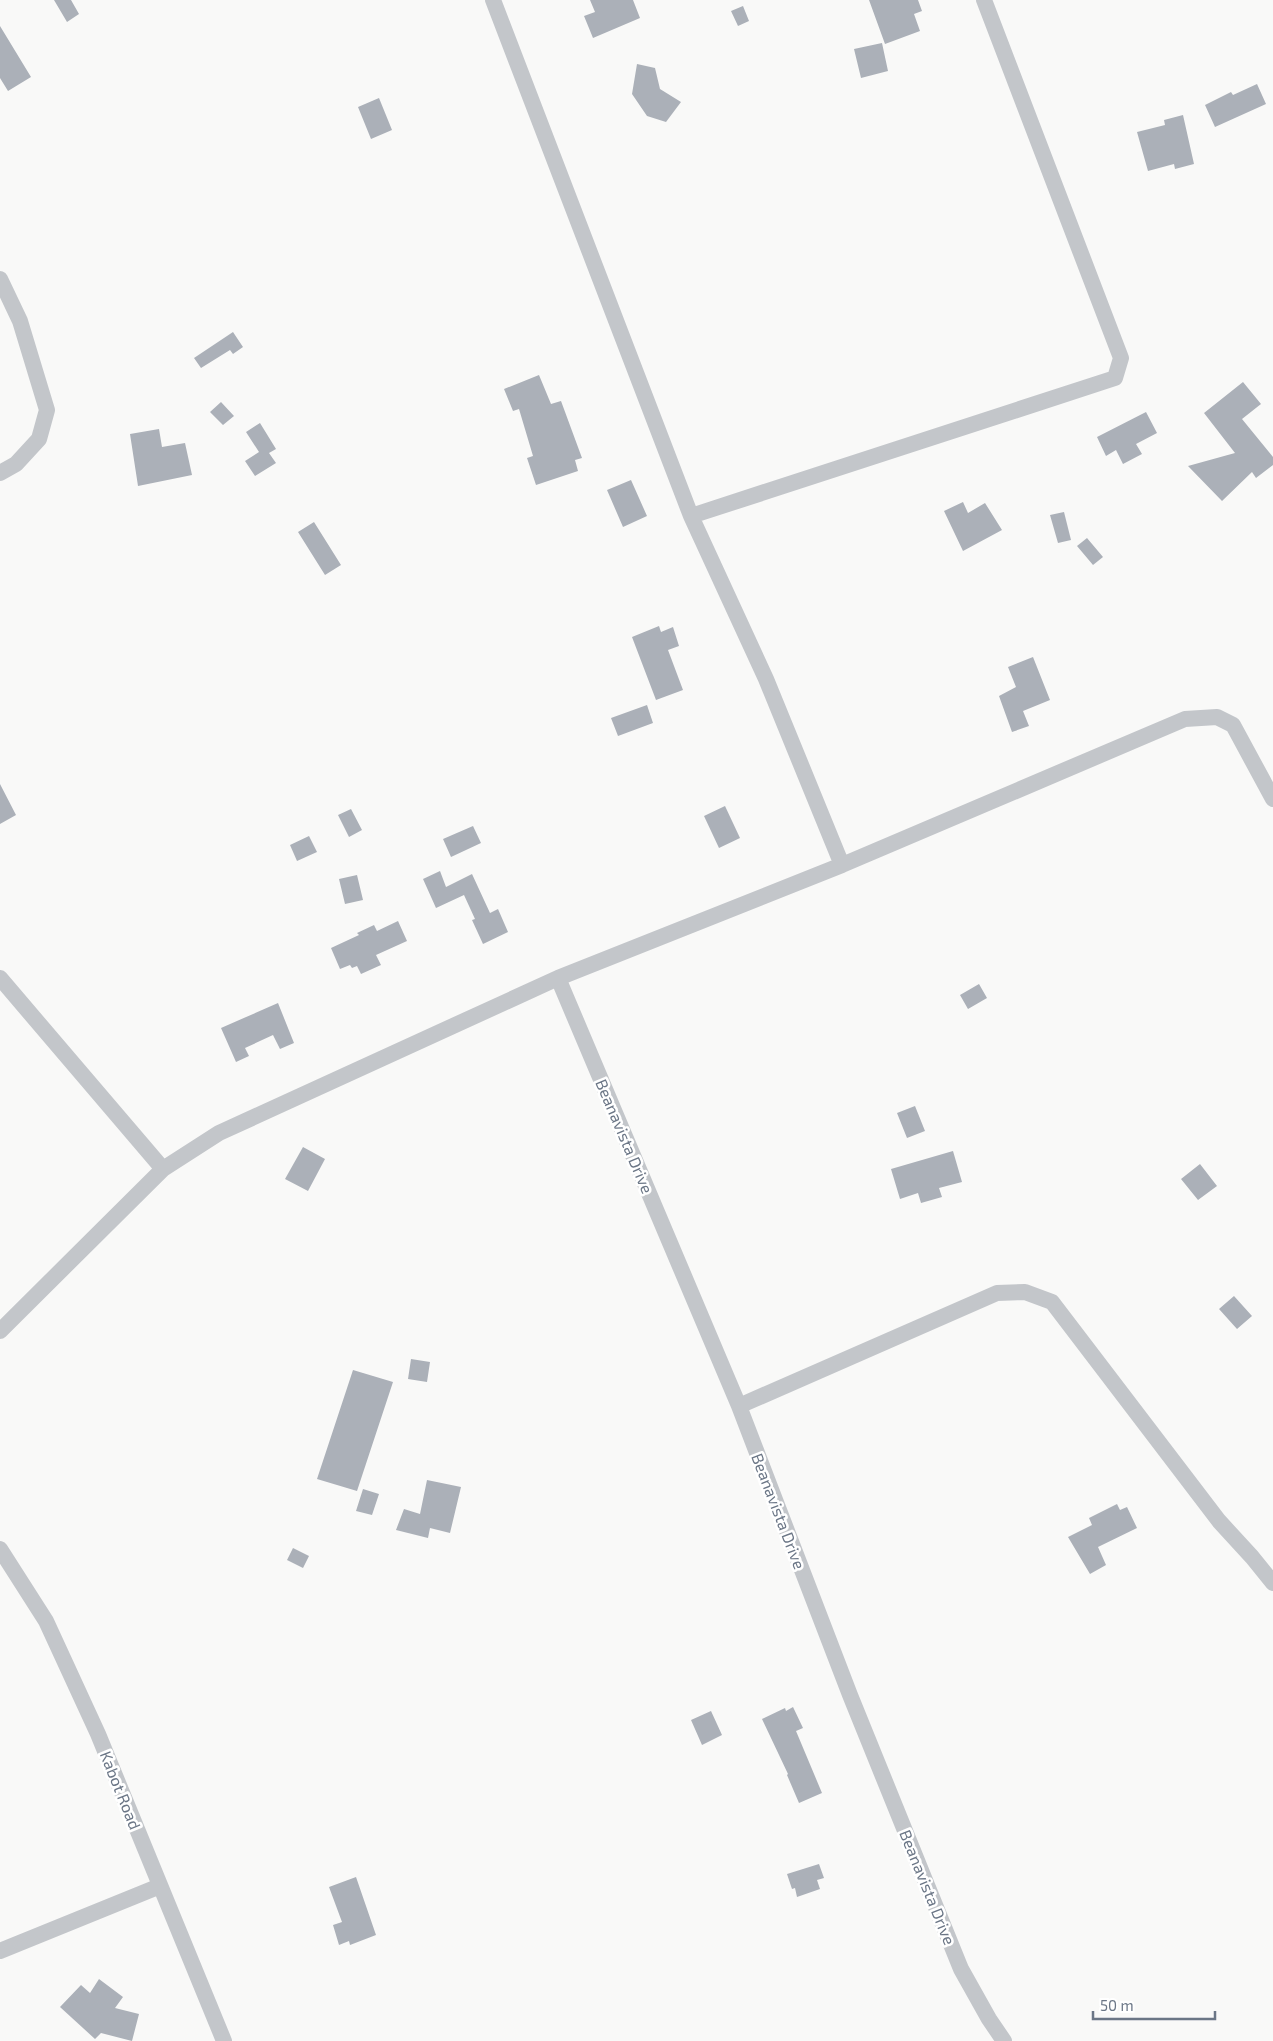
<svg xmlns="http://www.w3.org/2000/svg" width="1273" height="2041" viewBox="0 0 1273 2041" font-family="'Exo 2',sans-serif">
<rect width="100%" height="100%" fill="#f9f9f8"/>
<!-- building -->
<path fill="#abb0b8" d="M 54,0 L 71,0 L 79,14 L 67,22 Z
M 590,0 L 633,0 L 640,18 L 593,38 L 584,16 L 595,12 Z
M 869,0 L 918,0 L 922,11 L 914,14 L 920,31 L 885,44 Z
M 743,6 L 749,21 L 738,26 L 731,11 Z
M 0,26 L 31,77 L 8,91 L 0,78 Z
M 882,43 L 888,71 L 861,78 L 854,49 Z
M 637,64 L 655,68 L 660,89 L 681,102 L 666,122 L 647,116 L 632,94 Z
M 1257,84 L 1266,104 L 1215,127 L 1205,105 L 1231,92 L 1233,95 Z
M 379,98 L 392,130 L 371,139 L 358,107 Z
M 1183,115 L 1194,164 L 1175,169 L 1174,164 L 1148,171 L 1137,132 L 1165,125 L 1164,120 Z
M 233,332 L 243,347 L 233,354 L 230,350 L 201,368 L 194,358 Z
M 539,375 L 551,404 L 561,401 L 582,458 L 575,460 L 578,471 L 536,485 L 527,458 L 533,456 L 519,409 L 513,411 L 504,389 Z
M 1243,382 L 1261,404 L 1242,419 L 1273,457 L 1273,465 L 1256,478 L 1252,472 L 1222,501 L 1188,466 L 1235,453 L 1204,413 Z
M 221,402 L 234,416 L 223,425 L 210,412 Z
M 1146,412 L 1157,433 L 1136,444 L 1142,454 L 1123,464 L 1116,450 L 1106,456 L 1097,437 Z
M 260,423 L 276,449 L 269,453 L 276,463 L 255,476 L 245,461 L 259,452 L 246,432 Z
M 159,429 L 162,447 L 185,443 L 192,475 L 138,486 L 130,434 Z
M 631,480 L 647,516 L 623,527 L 607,490 Z
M 963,502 L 968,513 L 985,503 L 1002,530 L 963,551 L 944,511 Z
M 1064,512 L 1071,540 L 1058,543 L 1050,515 Z
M 314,522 L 341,565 L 325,575 L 298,532 Z
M 1087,538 L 1103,557 L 1093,565 L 1077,546 Z
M 659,626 L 661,632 L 673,627 L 679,646 L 668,650 L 683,690 L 656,700 L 632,637 Z
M 1033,657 L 1050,700 L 1023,711 L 1029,726 L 1012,732 L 999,696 L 1016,687 L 1008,667 Z
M 647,705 L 653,723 L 618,736 L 611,718 Z
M 0,784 L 16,815 L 0,824 Z
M 725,806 L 740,838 L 719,848 L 704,816 Z
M 351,809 L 362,830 L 349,837 L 338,815 Z
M 473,826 L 481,843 L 451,857 L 443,839 Z
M 309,836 L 317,852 L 297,861 L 290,845 Z
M 440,871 L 446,887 L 472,874 L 490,913 L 498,909 L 508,932 L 483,944 L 472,920 L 475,919 L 464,895 L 436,908 L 423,879 Z
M 357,875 L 363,900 L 345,904 L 339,879 Z
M 398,921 L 407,941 L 376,955 L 381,965 L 361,974 L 357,966 L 352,968 L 350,965 L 340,969 L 331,948 L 359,935 L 357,933 L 374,925 L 377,931 Z
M 979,984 L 987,998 L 968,1009 L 960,995 Z
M 278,1003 L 294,1043 L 280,1049 L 273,1035 L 245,1048 L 249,1056 L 236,1062 L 221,1028 Z
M 915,1106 L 925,1131 L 907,1138 L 897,1113 Z
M 303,1147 L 325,1159 L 308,1191 L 285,1179 Z
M 953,1151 L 962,1182 L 939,1188 L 942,1197 L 921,1203 L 918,1193 L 900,1199 L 891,1169 Z
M 1200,1164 L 1217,1186 L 1198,1200 L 1181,1179 Z
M 1234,1296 L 1252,1316 L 1237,1329 L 1219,1309 Z
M 411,1359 L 430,1362 L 427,1382 L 408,1379 Z
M 353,1370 L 393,1382 L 357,1491 L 317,1479 Z
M 427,1480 L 461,1487 L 450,1533 L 430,1528 L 428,1538 L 396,1530 L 404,1509 L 420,1514 Z
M 363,1489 L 379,1494 L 372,1515 L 356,1511 Z
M 1117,1504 L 1120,1510 L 1127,1507 L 1137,1528 L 1098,1547 L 1106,1565 L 1090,1574 L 1068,1537 L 1092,1525 L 1089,1518 Z
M 293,1548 L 309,1556 L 303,1568 L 287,1560 Z
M 793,1707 L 803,1728 L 796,1731 L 822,1793 L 799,1803 L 787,1775 L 788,1774 L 762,1719 L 785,1708 L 786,1711 Z
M 711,1711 L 722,1735 L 702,1745 L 691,1720 Z
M 819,1864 L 824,1878 L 817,1880 L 820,1889 L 797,1897 L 795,1888 L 792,1889 L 787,1874 Z
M 356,1877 L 376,1935 L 350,1945 L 349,1941 L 339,1945 L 333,1925 L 342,1922 L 329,1887 Z
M 99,1979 L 123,1997 L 115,2008 L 139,2014 L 132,2041 L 101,2033 L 95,2039 L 60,2007 L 81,1985 L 90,1993 Z"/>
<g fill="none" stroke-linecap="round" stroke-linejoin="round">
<!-- street -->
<path stroke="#c3c6ca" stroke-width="16" d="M 0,279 L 20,321 L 47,410 L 39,439 L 16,464 L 0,473
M 691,516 L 1115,378 L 1121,358 L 984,0
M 842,865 L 1185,719 L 1217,717 L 1233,725 L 1273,799
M 0,978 L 163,1169
M 558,978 L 739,1406 L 850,1695 L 961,1969 L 989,2019 L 1004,2041
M 0,1331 L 163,1169 L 219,1133 L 558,978 L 842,865 L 766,679 L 691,516 L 493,0
M 739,1406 L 997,1293 L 1025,1292 L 1052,1302 L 1219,1521 L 1252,1557 L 1273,1583
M 0,1549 L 46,1621 L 98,1734 L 224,2041
M 0,1951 L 160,1886"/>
</g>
<g text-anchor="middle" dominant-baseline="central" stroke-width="5" stroke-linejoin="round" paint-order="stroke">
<!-- street labels -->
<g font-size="16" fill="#6b7686" stroke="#fff">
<text transform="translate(625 1136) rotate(67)">Beanavista Drive</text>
<text transform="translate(779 1511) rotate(69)">Beanavista Drive</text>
<text transform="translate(121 1790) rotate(68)">Kabot Road</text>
<text transform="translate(928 1887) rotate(68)">Beanavista Drive</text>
</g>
</g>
<!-- scale -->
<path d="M1093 2011v8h122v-8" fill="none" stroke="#6b7686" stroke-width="2.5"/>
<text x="1100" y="2011" font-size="15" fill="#6b7686" stroke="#ffffff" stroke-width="4" paint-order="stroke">50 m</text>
</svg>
